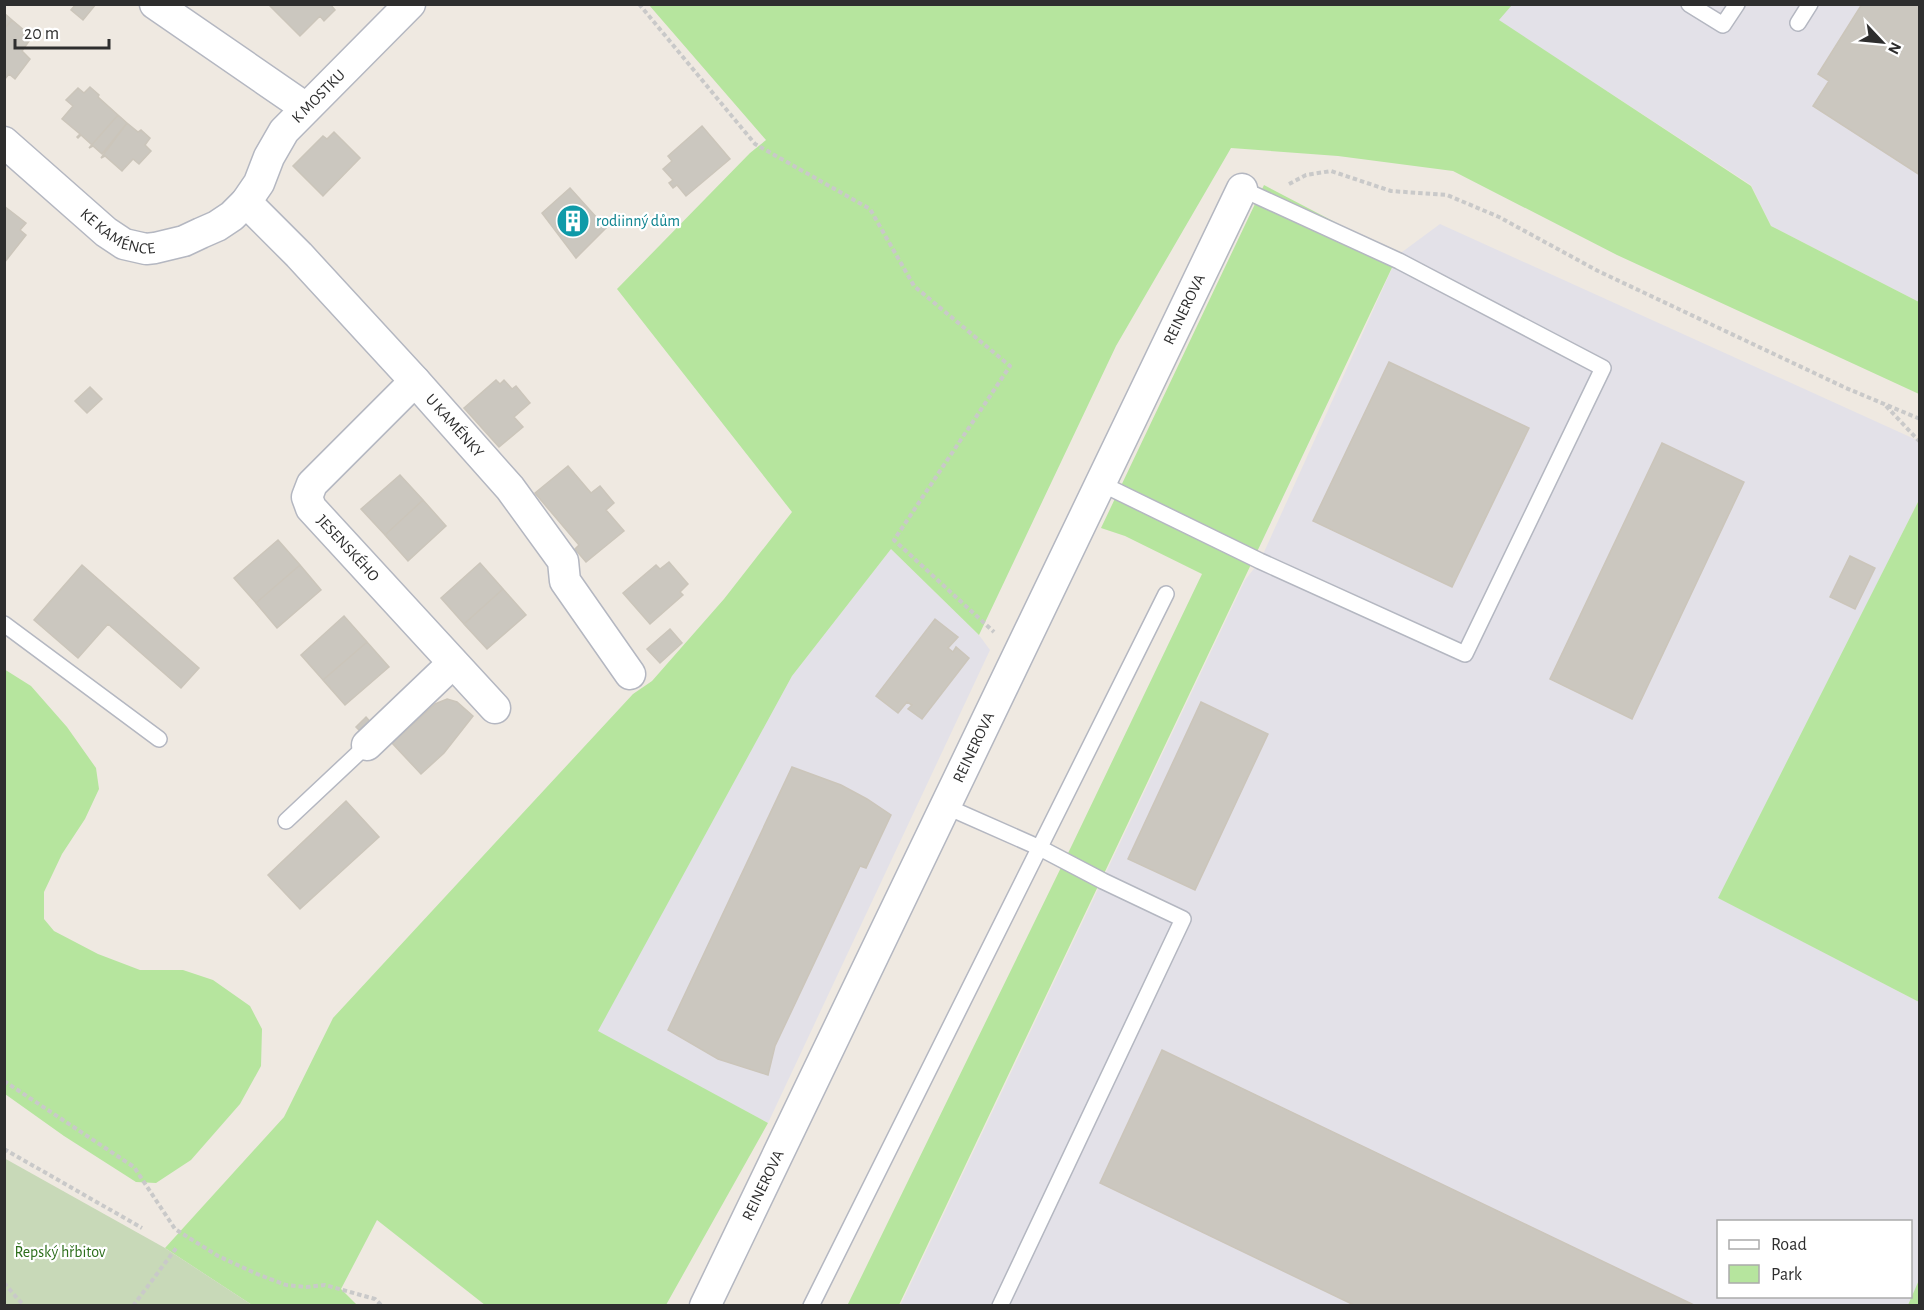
<svg xmlns="http://www.w3.org/2000/svg" width="1924" height="1310" viewBox="0 0 1924 1310" font-family="'Alegreya Sans',sans-serif">
<rect width="100%" height="100%" fill="#efe9e1"/>
<!-- industrial -->
<path fill="#e3e1e8" fill-rule="evenodd" d="M 1512,4 L 1919,5 L 1919,302 L 1771,226 L 1751,185 L 1498,20 Z
M 1440,224 L 1919,441 L 1919,500 L 1719,898 L 1919,1002 L 1920,1280 L 1908,1305 L 900,1306 L 1245,580 L 1260,561 L 1398,255 ZM 1718,1222 L 1910,1222 L 1910,1296 L 1718,1296 Z
M 891,549 L 979,635 L 990,650 L 768,1123 L 597,1032 L 792,676 Z"/>
<!-- green -->
<path fill="#b6e59e" d="M 649,5 L 1512,5 L 1499,20 L 1751,186 L 1771,226 L 1919,302 L 1919,394 L 1617,255 L 1453,171 L 1338,156 L 1231,148 L 1116,346 L 979,635 L 891,549 L 792,676 L 598,1031 L 768,1123 L 666,1305 L 485,1305 L 377,1220 L 341,1289 L 357,1305 L 252,1305 L 165,1248 L 284,1117 L 333,1018 L 633,694 L 652,681 L 724,599 L 792,512 L 617,289 L 750,153 L 766,140 Z
M 1264,185 L 1398,255 L 899,1305 L 847,1306 L 1072,845 L 1202,574 L 1125,536 L 1101,528 Z
M 1919,500 L 1919,1002 L 1718,898 Z
M 4,669 L 31,686 L 67,727 L 96,768 L 99,789 L 85,819 L 62,854 L 44,892 L 44,919 L 54,931 L 98,954 L 140,970 L 183,970 L 213,980 L 250,1006 L 262,1029 L 261,1066 L 240,1104 L 191,1160 L 156,1183 L 136,1182 L 64,1136 L 5,1094 Z
M 1919,1280 L 1919,1305 L 1908,1305 Z"/>
<!-- cemetery -->
<path fill="#c8d9b8" d="M 4,1158 L 165,1248 L 252,1305 L 5,1305 Z"/>
<!-- building -->
<path fill="#cbc7bf" stroke="#cbc5ba" stroke-width="1.5" d="M 76,4 L 96,4 L 83,20 L 71,10 Z
M 268,4 L 330,4 L 335,10 L 324,21 L 320,16 L 300,36 Z
M 1862,4 L 1920,4 L 1920,175 L 1813,106 L 1829,81 L 1818,74 Z
M 4,13 L 12,20 L 4,29 Z
M 12,20 L 32,37 L 22,51 L 30,59 L 15,79 L 9,74 L 5,79 L 4,29 Z
M 90,87 L 99,95 L 98,97 L 118,115 L 89,148 L 92,145 L 81,135 L 78,138 L 77,137 L 80,134 L 62,119 L 73,106 L 66,100 L 78,88 L 84,93 Z
M 118,115 L 127,123 L 102,154 L 93,146 L 89,148 Z
M 127,123 L 138,132 L 141,130 L 150,138 L 145,145 L 151,151 L 139,164 L 133,159 L 122,171 L 105,156 L 101,158 Z
M 702,126 L 730,159 L 686,196 L 677,185 L 673,188 L 669,183 L 673,180 L 663,169 L 672,161 L 668,156 Z
M 334,132 L 360,158 L 323,196 L 293,166 L 323,136 L 327,139 Z
M 570,188 L 606,228 L 576,258 L 542,213 Z
M 4,206 L 26,223 L 20,230 L 26,235 L 4,263 Z
M 1389,362 L 1529,428 L 1452,587 L 1313,521 Z
M 496,380 L 500,384 L 504,380 L 512,389 L 516,386 L 530,403 L 514,417 L 523,427 L 499,447 L 464,408 Z
M 90,387 L 102,399 L 87,413 L 75,401 Z
M 1662,443 L 1744,482 L 1632,719 L 1550,679 Z
M 568,466 L 591,493 L 600,486 L 614,503 L 606,510 L 624,531 L 586,562 L 575,549 L 579,545 L 535,493 Z
M 400,475 L 423,500 L 385,535 L 361,509 Z
M 423,500 L 446,526 L 408,561 L 385,535 Z
M 278,540 L 300,565 L 256,603 L 234,578 Z
M 1850,556 L 1875,568 L 1855,609 L 1830,597 Z
M 669,562 L 688,584 L 680,592 L 683,595 L 650,624 L 623,593 L 656,565 L 660,569 Z
M 480,563 L 503,589 L 464,624 L 441,598 Z
M 82,565 L 199,668 L 181,688 L 108,624 L 78,658 L 34,620 Z
M 300,565 L 321,590 L 277,628 L 256,603 Z
M 503,589 L 526,615 L 487,649 L 464,624 Z
M 344,616 L 367,642 L 323,680 L 301,655 Z
M 935,619 L 958,637 L 948,648 L 953,652 L 956,647 L 969,658 L 922,719 L 908,709 L 912,705 L 907,702 L 898,713 L 876,696 Z
M 670,629 L 682,643 L 660,663 L 647,649 Z
M 367,642 L 389,667 L 345,705 L 323,680 Z
M 447,699 L 457,702 L 473,716 L 444,753 L 421,774 L 392,743 L 435,704 Z
M 1201,702 L 1268,734 L 1195,890 L 1128,859 Z
M 366,717 L 374,726 L 364,735 L 356,727 Z
M 792,767 L 841,785 L 867,799 L 891,815 L 866,868 L 860,866 L 775,1046 L 768,1075 L 718,1059 L 668,1030 Z
M 346,801 L 379,837 L 300,909 L 268,875 Z
M 1162,1050 L 1696,1306 L 1356,1306 L 1100,1183 Z"/>
<g fill="none" stroke-linecap="round" stroke-linejoin="round">
<!-- lane casing -->
<g stroke="#b4b7c1" stroke-width="18">
<path id="lane" d="M 1689,4 L 1723,25 L 1737,4
M 1798,23 L 1810,4
M 1100,483 L 1260,561 L 1465,654 L 1603,368 L 1399,261 L 1242,189
M 4,624 L 159,739
M 945,806 L 1040,848 L 1103,881 L 1183,919 L 1000,1306
M 286,821 L 367,745
M 811,1306 L 1166,594"/>
</g>
<!-- street casing -->
<g stroke="#b4b7c1" stroke-width="33">
<g id="street">
<path d="M 155,4 L 306,108"/>
<path id="s1" d="M 4,142 L 106,232 L 124,244 L 146,249 L 155,248 L 184,241 L 201,233 L 217,226 L 232,216 L 246,202 L 259,183 L 269,157 L 284,131 L 410,4"/>
<path id="s2" d="M 246,202 L 299,255 L 415,381 L 510,488 L 563,561 L 565,581 L 630,674"/>
<path id="s3" d="M 415,381 L 312,484 L 307,497 L 311,508 L 495,708"/>
<path d="M 367,745 L 453,663"/>
<path id="s4" d="M 705,1306 L 1242,189"/>
</g>
</g>
<!-- path -->
<path stroke="#c9c9c9" stroke-width="4" stroke-dasharray="4.5 3" stroke-linecap="butt" d="M 639,4 L 755,144 L 870,209 L 914,286 L 1010,366 L 894,540 L 994,632
M 1289,184 L 1306,175 L 1331,171 L 1391,191 L 1447,195 L 1499,217 L 1598,271 L 1846,388 L 1920,419
M 1886,406 L 1920,442
M 4,1081 L 134,1167 L 175,1229 L 218,1256 L 257,1274 L 286,1285 L 307,1287 L 325,1285 L 375,1299 L 382,1306
M 4,1149 L 142,1228
M 4,1283 L 24,1306
M 133,1306 L 177,1247"/>
<!-- lane -->
<use href="#lane" stroke="#fff" stroke-width="15"/>
<!-- street -->
<use href="#street" stroke="#fff" stroke-width="30"/>
</g>
<!-- icons -->
<defs>
<g id="building-disc" transform="scale(1.725)"><circle r="9.5" fill="#0f9aa8" stroke="#fff"/><path d="M-4-6H4V6H1V3H-1V6H-4ZM-2.5-4.3h1.7v1.8h-1.7ZM.8-4.3h1.7v1.8H.8ZM-2.5-1h1.7V.8h-1.7ZM.8-1h1.7V.8H.8Z" fill="#fff"/></g>
</defs>
<g fill-rule="evenodd">
<use href="#building-disc" x="573" y="221"/>
</g>
<g text-anchor="middle" dominant-baseline="central" stroke-width="4.5" stroke-linejoin="round" paint-order="stroke">
<!-- street labels -->
<g font-size="16" fill="#2e2e2e" stroke="#fff">
<text stroke="none"><textPath href="#s1" startOffset="423">K MOSTKU</textPath></text>
<text stroke="none"><textPath href="#s1" startOffset="147">KE KAMÉNCE</textPath></text>
<text stroke="none"><textPath href="#s4" startOffset="1106">REINEROVA</textPath></text>
<text stroke="none"><textPath href="#s2" startOffset="306">U KAMÉNKY</textPath></text>
<text stroke="none"><textPath href="#s3" startOffset="226">JESENSKÉHO</textPath></text>
<text stroke="none"><textPath href="#s4" startOffset="620">REINEROVA</textPath></text>
<text stroke="none"><textPath href="#s4" startOffset="134">REINEROVA</textPath></text>
</g>
<!-- culture labels -->
<g font-size="16" fill="#0d838f" stroke="#fff" text-anchor="start">
<text x="596" y="221">rodiinný dům</text>
</g>
<!-- park labels -->
<g font-size="16" fill="#2c6e1b" stroke="#fff">
<text x="60" y="1252">Řepský hřbitov</text>
</g>
</g>
<!-- border -->
<rect width="1924" height="1310" fill="none" stroke="#2e2e2e" stroke-width="12"/>
<!-- legend -->
<rect x="1717" y="1220" width="195" height="78" fill="#ffffff" stroke="#ababab" stroke-width="1.5"/>
<rect x="1729" y="1240" width="30" height="9" fill="#ffffff" stroke="#ababab" stroke-width="1.5"/>
<text x="1771" y="1250" font-size="18" fill="#2e2e2e">Road</text>
<rect x="1729" y="1265" width="30" height="18" fill="#b6e59e" stroke="#ababab" stroke-width="1.5"/>
<text x="1771" y="1280" font-size="18" fill="#2e2e2e">Park</text>
<!-- north arrow -->
<g transform="translate(1882 42) rotate(116)" stroke="#ffffff" stroke-width="4.5" paint-order="stroke">
<path d="M0-4.5L10 22L0 15L-10 22Z" fill="#2e2e2e"/>
<text y="-9" font-size="16" font-weight="bold" text-anchor="middle" fill="#2e2e2e">N</text>
</g>
<!-- scale -->
<path d="M15 39v9h94v-9" fill="none" stroke="#2e2e2e" stroke-width="3"/>
<text x="24" y="39" font-size="18" fill="#2e2e2e" stroke="#ffffff" stroke-width="4.5" paint-order="stroke">20 m</text>
</svg>
